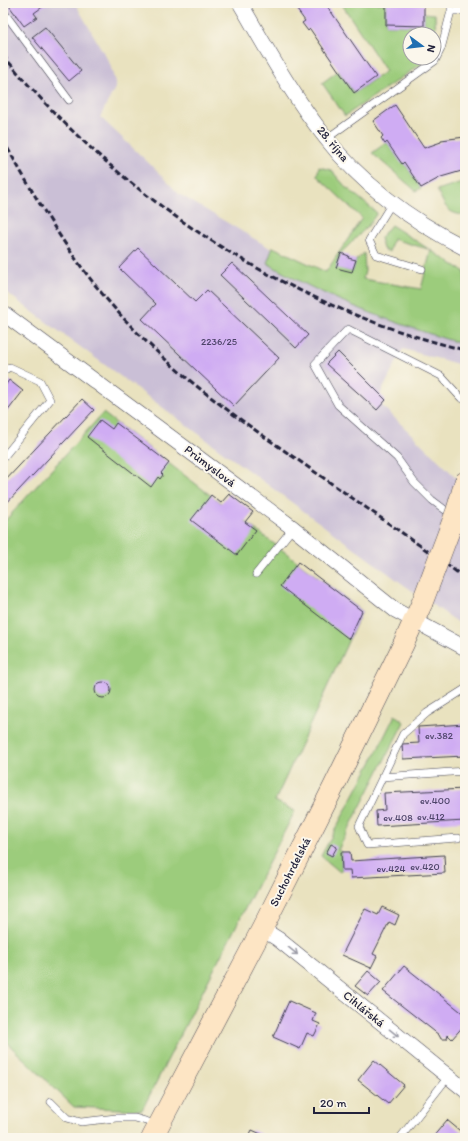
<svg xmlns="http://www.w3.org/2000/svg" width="468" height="1141" viewBox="0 0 468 1141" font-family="Itim,sans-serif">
<rect width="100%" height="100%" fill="#fbf7ec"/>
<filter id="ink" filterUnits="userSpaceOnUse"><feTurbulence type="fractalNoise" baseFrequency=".025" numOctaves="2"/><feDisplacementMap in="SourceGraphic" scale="8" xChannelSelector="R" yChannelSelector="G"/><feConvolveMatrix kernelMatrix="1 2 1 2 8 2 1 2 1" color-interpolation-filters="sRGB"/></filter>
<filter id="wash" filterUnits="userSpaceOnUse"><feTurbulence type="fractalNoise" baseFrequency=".012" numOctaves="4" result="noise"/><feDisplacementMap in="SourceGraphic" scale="16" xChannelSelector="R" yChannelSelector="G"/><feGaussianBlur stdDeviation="0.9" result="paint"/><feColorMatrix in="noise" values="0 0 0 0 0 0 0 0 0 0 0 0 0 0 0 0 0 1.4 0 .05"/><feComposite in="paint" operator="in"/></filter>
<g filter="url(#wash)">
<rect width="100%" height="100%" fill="#e9e2bf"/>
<!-- industrial -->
<path fill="#cabfd6" d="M 3,3 L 75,3 L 110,64 L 116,86 L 100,117 L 154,168 L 179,194 L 364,304 L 465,337 L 465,366 L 403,349 L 377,401 L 465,486 L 465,627 L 404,585 L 3,290 Z"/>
<!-- green -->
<path fill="#9ccc7b" stroke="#5f775b" d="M 341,3 L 386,3 L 386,25 L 424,26 L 424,13 L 435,14 L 436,43 L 434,49 L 434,34 L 410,34 L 410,58 L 430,58 L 345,116 L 322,83 L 338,71 L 354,93 L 386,71 Z
M 387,142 L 402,163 L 404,162 L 421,188 L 416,191 L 372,153 Z
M 319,167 L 331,170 L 345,186 L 377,213 L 368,226 L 341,253 L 336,267 L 352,272 L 356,260 L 364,253 L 365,271 L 363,279 L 421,289 L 431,250 L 393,239 L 389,252 L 383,249 L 380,238 L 391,225 L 465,272 L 465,345 C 397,324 328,300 267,263 L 273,247 L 326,272 L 362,218 L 317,176 Z
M 465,181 L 465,215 C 446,214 445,205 437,190 Z
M 103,413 L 362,611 L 275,801 L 295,811 L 142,1110 L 74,1107 L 3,1039 L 3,523 Z
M 395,715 L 404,722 L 338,850 L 341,852 L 342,870 L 340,872 L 321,856 L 371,763 Z"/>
<g id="blocks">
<!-- building -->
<path fill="#cfacf3" d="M 7,3 L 48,3 L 34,13 L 37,17 L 24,26 Z
M 292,3 L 325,3 L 376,77 L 354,93 L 310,29 L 308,31 L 302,23 L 305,21 Z
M 386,3 L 424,3 L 424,26 L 386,25 Z
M 45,27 L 81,71 L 69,81 L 32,37 Z
M 395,105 L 424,148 L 441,142 L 441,140 L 465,137 L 465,170 L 441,177 L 421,188 L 404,162 L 402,164 L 387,142 L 385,144 L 381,138 L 383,136 L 373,121 Z
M 138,248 L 195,302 L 207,290 L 279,358 L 234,406 L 142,319 L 156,304 L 119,268 Z
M 341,253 L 349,256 L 348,258 L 356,260 L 352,272 L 336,268 Z
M 232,263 L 308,335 L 296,348 L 220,275 Z
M 338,352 L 386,400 L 377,410 L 326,364 Z
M 9,380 L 23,391 L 3,417 L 3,389 Z
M 82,399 L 94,410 L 3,507 L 3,483 Z
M 100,420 L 112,429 L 116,423 L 169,463 L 161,473 L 163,475 L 160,479 L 158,477 L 151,487 L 87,437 Z
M 229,494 L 253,512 L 245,522 L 256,530 L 237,555 L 191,520 L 211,495 L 221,503 Z
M 298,562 L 362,611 L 349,639 L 280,586 Z
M95 690a8 8 0 1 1 16 0a8 8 0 1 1-16 0Z
M 465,724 L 465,756 L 403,759 L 402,744 L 419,743 L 418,727 Z
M 465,789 L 465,821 L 377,826 L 376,811 L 385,810 L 384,793 Z
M 331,844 L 337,847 L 332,856 L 326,853 Z
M 341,852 L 350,852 L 351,861 L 444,855 L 445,873 L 351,878 L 350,870 L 342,870 Z
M 382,907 L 399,915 L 395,925 L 389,922 L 373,954 L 377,956 L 371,968 L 342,955 L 365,909 L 378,915 Z
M 404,966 L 465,1015 L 463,1018 L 465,1020 L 465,1024 L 452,1039 L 448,1035 L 447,1039 L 441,1039 L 439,1035 L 383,991 Z
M 368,971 L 381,982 L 368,996 L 355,986 Z
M 289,1001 L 316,1013 L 313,1021 L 320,1024 L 314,1036 L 307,1033 L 300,1049 L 273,1037 Z
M 374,1060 L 404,1085 L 388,1104 L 358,1080 Z
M 447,1120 L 465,1135 L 465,1138 L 432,1138 Z
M 252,1130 L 270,1138 L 248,1138 Z"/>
</g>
</g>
<g filter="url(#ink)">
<use href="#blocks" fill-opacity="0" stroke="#403f4f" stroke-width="1"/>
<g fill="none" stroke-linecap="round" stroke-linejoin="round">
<!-- lane casing -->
<g stroke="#403f4f" stroke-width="8">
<path id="lane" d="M 451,3 L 451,11 L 465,11
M 3,11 L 69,100
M 326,139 L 435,61 L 441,49 L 451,11
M 392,203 L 369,240 L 376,255 L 422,269
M 3,371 L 10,367 L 40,381 L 50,400 L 3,458
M 465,399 L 461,398 L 441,376 L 348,329 L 315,364 L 338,405 L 397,458 L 414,482 L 432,500 L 465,525
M 256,574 L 293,528
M 382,777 L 465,771
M 458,838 L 367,845 L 359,826 L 403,734 L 427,713 L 465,689
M 51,1102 L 67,1118 L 81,1122 L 116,1118 L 135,1118 L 156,1124
M 400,1138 L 448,1077"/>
</g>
<!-- street casing -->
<g stroke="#403f4f" stroke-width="16">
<path id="street" d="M 240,3 C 267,49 293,97 326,138 C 363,186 412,221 465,248
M 3,313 L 293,528 L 395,610 L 465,648
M 262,929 L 278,939 L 465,1090"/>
</g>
<!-- secondary casing -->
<g stroke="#403f4f" stroke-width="22">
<path id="secondary" d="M 457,510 L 465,482
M 152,1138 L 262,929 L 334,786 L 403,645 L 422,603"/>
</g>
<!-- lane -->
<use href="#lane" stroke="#fff" stroke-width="7"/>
<!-- street -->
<use href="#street" stroke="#fff" stroke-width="15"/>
<!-- secondary -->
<use href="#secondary" stroke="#fde5c4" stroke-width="21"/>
<!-- rail -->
<path stroke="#22223b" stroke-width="3" stroke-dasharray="6 3" stroke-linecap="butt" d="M 3,55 C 119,198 286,307 465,350
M 3,140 C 40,206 77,270 129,324 C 179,377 236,417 295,458 C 352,498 409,537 465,578"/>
<!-- secondary-bridge casing -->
<g stroke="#403f4f" stroke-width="22" stroke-linecap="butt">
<path id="secondary-bridge" d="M 422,603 L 457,510"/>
</g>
<!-- secondary-bridge -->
<use href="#secondary-bridge" stroke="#fde5c4" stroke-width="21"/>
</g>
<!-- one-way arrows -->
<defs><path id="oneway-shaft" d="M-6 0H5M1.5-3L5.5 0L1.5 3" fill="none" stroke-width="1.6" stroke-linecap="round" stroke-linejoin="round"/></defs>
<g stroke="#9c9ca7">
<use href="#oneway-shaft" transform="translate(293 951) rotate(39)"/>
<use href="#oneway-shaft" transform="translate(394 1033) rotate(39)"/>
</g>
</g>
<g text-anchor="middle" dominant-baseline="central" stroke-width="4" stroke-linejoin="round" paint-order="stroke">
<!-- number labels -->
<g font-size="10" fill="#4d4469">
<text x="219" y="341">2236/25</text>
<text x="439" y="735">ev.382</text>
<text x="435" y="800">ev.400</text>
<text x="431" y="816">ev.412</text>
<text x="398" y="817">ev.408</text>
<text x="425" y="866">ev.420</text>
<text x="391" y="868">ev.424</text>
</g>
<!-- street labels -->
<g font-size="12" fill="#22223b" stroke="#fbf7ec">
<text transform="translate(333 144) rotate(50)">28. října</text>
<text transform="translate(210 466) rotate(37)">Průmyslová</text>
<text transform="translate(290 872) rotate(-63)">Suchohrdelská</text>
<text transform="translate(364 1009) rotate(39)">Cihlářská</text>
</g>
</g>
<!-- margin -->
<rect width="468" height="1141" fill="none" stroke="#fbf7ec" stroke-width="16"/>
<!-- north arrow -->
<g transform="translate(422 46) rotate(105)"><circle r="19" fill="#fbf7ec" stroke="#a4a2a5"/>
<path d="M0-3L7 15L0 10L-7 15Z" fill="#1f6fb2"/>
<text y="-6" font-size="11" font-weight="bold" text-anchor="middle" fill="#22223b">N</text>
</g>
<!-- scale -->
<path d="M314 1107v6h55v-6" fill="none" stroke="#22223b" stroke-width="2"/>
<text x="320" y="1107" font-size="12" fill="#22223b" stroke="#fbf7ec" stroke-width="3" paint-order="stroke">20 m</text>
</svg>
